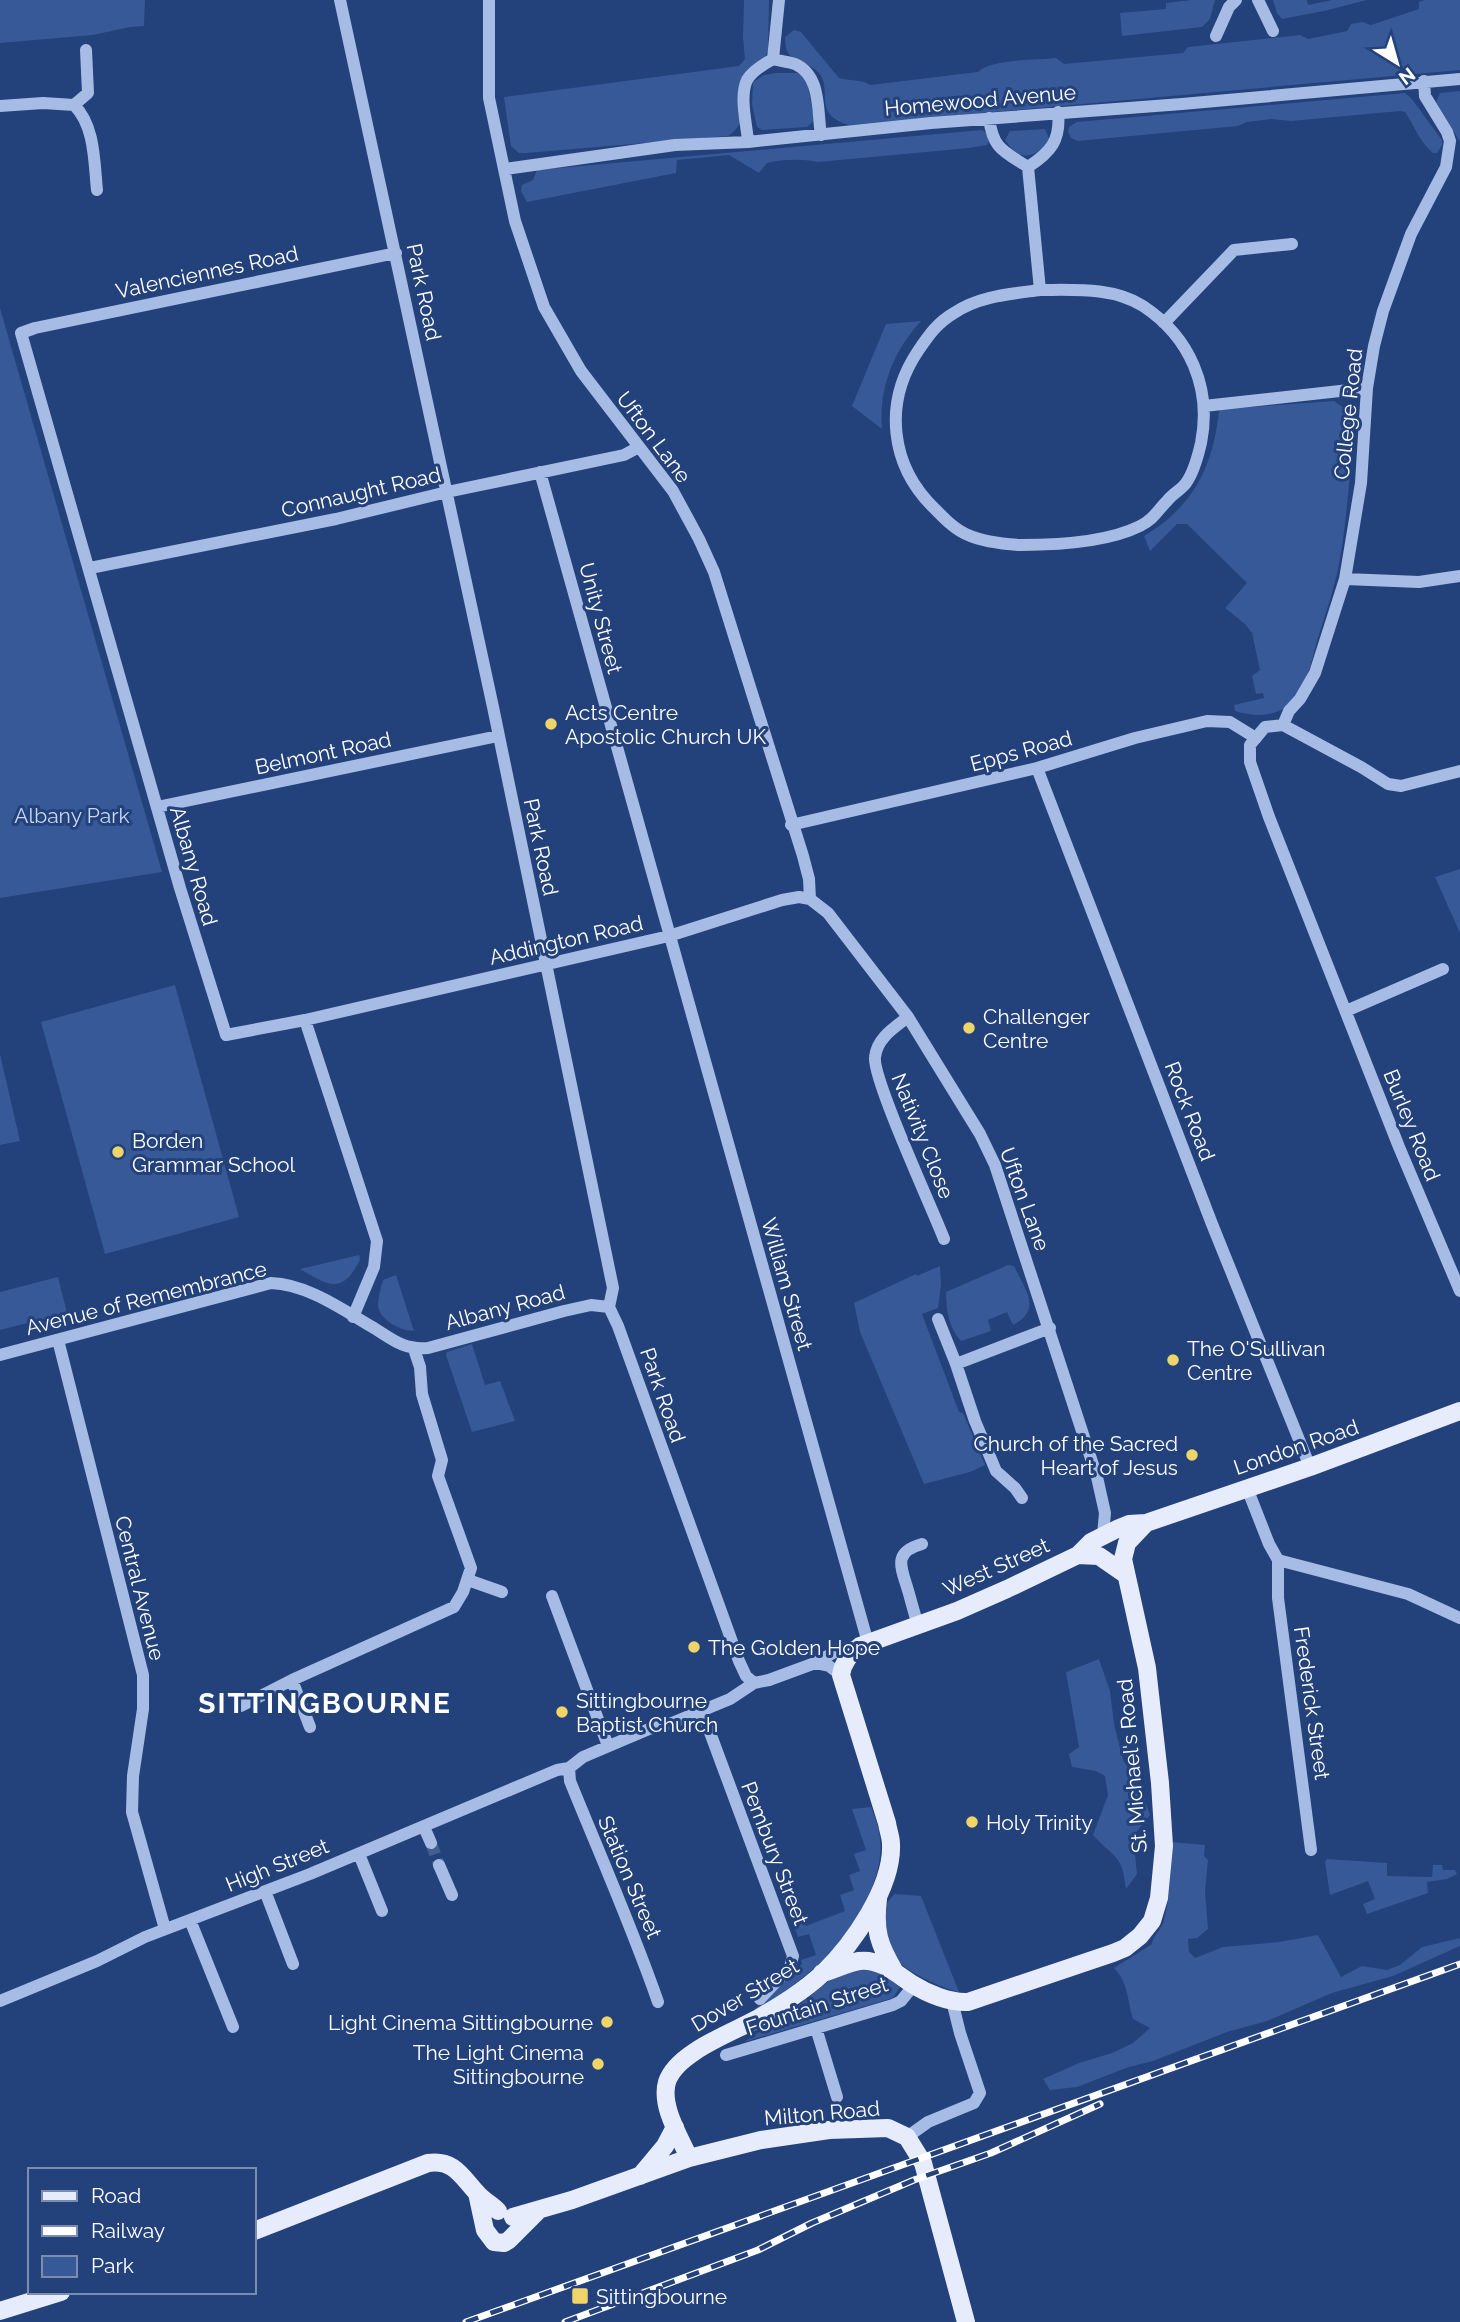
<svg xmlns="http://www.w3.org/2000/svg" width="1460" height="2322" viewBox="0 0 1460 2322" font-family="Raleway,sans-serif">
<rect width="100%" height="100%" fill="#23417a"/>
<!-- green -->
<path fill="#375997" d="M 0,0 L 145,0 L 144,26 L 130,27 L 93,35 L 0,43 Z
M 744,0 L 769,0 L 768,50 C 766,61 752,65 749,76 C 743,98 750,122 728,136 L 526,153 L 519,153 L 511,146 L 504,97 L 739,66 L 745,59 L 743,37 Z
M 1191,0 L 1215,0 L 1210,19 L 1202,27 L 1122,36 L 1120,13 L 1166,9 L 1166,3 Z
M 1273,0 L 1307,0 L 1308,5 L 1332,0 L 1367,0 L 1324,11 L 1282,19 L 1277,13 Z
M 1425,0 L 1460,0 L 1460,70 L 849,125 C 810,114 835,88 817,71 C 802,57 785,66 785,37 L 794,30 L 801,32 L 839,78 C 850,81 861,79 870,85 L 978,72 C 990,59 1038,60 1056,58 L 1064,64 L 1183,53 L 1188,47 L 1300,35 L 1308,39 L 1347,31 L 1351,24 L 1362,22 L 1371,25 L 1419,9 L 1419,2 Z
M 776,73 L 800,73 L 808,84 L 814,121 L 807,127 L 762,130 L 757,127 L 752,104 L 753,82 L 764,75 Z
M 1460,91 L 1460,142 L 1436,102 L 1440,93 Z
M 1405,93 L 1411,98 L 1442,140 L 1442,145 L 1437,153 L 1433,153 C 1419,141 1415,127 1405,112 L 1400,111 L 1291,121 L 1271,119 L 1247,122 L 1238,126 L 1078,141 L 1071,138 L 1068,132 L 1069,127 L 1077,122 Z
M 1045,129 L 1050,141 C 1034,158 1020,163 1005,140 L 1010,131 Z
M 982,130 L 987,133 L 990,140 L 987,145 L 969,148 L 818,162 C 801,159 785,159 767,163 L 759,173 L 729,155 L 677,160 L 676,173 L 527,202 L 521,191 L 522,185 L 533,180 L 537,170 Z
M 0,308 L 162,872 L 0,898 Z
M 921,321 C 893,352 879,387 882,429 L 852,406 L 886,324 Z
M 1334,401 L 1355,416 C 1350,465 1348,516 1339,564 C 1334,590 1325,615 1317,641 C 1312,659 1308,681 1297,696 C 1282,717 1258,718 1235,711 L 1234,705 L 1264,698 L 1263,693 L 1256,694 L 1252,676 L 1260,670 L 1252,633 L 1245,624 L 1225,608 L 1247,583 L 1187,524 L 1177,524 L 1150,551 L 1144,536 C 1193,507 1213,467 1219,411 L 1222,409 Z
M 1460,869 L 1460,933 L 1435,877 Z
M 175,985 L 239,1217 L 105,1254 L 41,1022 Z
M 0,1054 L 20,1141 L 0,1145 Z
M 359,1255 L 360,1260 C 342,1295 329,1286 300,1269 Z
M 1008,1265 L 1014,1266 C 1025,1290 1043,1309 1013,1325 L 1007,1312 L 988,1320 L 991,1331 L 961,1341 C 949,1328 946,1310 946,1292 Z
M 940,1266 L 941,1285 L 938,1308 L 922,1314 L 959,1412 L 963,1413 L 985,1465 L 970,1472 L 924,1484 L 860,1332 L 854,1303 L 916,1274 L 917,1276 Z
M 396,1275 L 414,1331 C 401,1331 378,1320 378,1304 C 378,1296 381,1288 383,1280 Z
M 58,1277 L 67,1313 L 0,1330 L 0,1292 Z
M 472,1344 L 485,1385 L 500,1381 L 515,1421 L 472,1432 L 446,1355 L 447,1352 Z
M 1099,1659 L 1110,1691 L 1114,1724 L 1123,1760 L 1141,1789 L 1150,1815 L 1133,1836 L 1137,1874 L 1126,1889 C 1122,1854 1115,1859 1093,1835 L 1108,1795 L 1105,1776 L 1096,1771 L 1072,1767 L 1069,1754 L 1079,1747 L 1066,1672 Z
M 871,1807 C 875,1817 879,1827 880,1838 C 885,1880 853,1929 825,1958 C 804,1979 777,1997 752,2012 L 802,1964 L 801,1960 L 816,1955 L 809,1934 L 798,1937 L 782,1894 L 780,1881 L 789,1878 L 806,1926 L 845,1911 L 840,1895 L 854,1890 L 849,1875 L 860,1871 L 854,1854 L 866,1850 L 852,1809 Z
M 1172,1842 L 1205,1845 L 1204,1856 L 1208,1860 L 1205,1891 L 1208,1929 L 1197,1938 L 1188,1939 L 1189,1952 L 1195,1958 L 1223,1947 L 1279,1942 L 1318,1935 L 1341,1977 L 1362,1966 L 1387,1970 L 1400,1965 L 1422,1947 L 1460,1938 L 1460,1946 L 1393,1976 L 1332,1993 L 1267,2021 L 1227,2032 L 1153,2061 L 1129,2067 L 1077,2087 L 1050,2090 L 1043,2079 L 1079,2063 L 1112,2053 L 1133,2043 L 1150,2028 L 1133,2019 C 1127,1999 1128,1982 1114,1968 L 1152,1944 C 1153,1934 1162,1930 1164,1920 C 1171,1895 1170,1867 1172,1842 Z
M 1327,1859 L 1387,1863 L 1387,1876 L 1432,1877 L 1433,1865 L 1442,1865 L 1443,1870 L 1455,1870 L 1457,1874 L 1447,1879 L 1427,1882 L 1428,1893 L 1367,1914 L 1363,1904 L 1375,1899 L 1368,1881 L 1330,1895 L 1325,1862 Z
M 895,1894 L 921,1896 L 959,1992 C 939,1987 893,1967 886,1945 C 884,1939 885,1930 884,1923 C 883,1910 885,1903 895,1894 Z
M 865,1967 L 895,1979 L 900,1987 L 893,1998 L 744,2042 L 793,2010 L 831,1979 Z"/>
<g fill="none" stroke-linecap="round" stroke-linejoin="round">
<!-- minor-tunnel -->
<path stroke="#445e8e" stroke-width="12" stroke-dasharray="12 6" stroke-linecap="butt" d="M 431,1843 L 439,1865"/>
<!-- minor -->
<path stroke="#a6bce4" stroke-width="12" d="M 340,0 L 493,707 L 613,1288 L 609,1307 L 618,1326 L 739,1661 L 746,1676 L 754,1683
M 489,0 L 489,98 L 515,221 L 544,307 L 581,371 L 673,491 L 699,539 L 714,572 L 803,856 L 809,879 L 810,899
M 1258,0 L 1273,31
M 1216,36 L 1229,7 L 1236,0
M 773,59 L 779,0
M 1424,81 L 1425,96 L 1447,132 L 1450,141 L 1446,167 L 1411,234 L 1383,311 L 1374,346 L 1367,388 L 1361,483 L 1345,579 L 1315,673 L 1300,699 L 1289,711 L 1283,725 L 1265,727 L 1250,745 L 1250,762 L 1269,817 L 1399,1147 L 1460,1291
M 74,105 L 88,93 L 86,50
M 0,106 L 43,103 L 74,105 C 95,126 94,161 97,190
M 989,118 C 993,149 1003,151 1028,167 C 1051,152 1061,140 1058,112
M 748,142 C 747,125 739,97 747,80 C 752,71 764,64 773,59 C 780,61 789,62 795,64 C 822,76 817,112 821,135
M 1028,167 L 1040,290
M 505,169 L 675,145 L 748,142 L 931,123 L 1182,104 L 1460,79
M 396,253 L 35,328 L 21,333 L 180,888 L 226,1035 L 305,1020 L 669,936 L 782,900 L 799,897 L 810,899 L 828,913 L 908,1017 L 980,1134 L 995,1165 L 1097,1477 L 1105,1513 L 1103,1535
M 1040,290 C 1074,290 1113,287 1143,306 C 1190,337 1212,388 1201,443 C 1198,456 1194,472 1186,483 C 1181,490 1172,494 1167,501 C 1157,511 1154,519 1140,526 C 1108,542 1056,545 1020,545 C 1004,544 984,542 968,535 C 955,530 945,519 935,509 C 890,466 883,403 918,351 C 929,335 937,323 954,313 C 979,296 1010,294 1040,290 Z
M 1164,323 L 1234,250 L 1292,244
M 1204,406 L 1367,388
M 540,472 L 868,1643
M 90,568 L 336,519 L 447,492 L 624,455 L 639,447
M 1345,579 L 1419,582 L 1460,576
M 1283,725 L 1361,767 L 1388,784 L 1401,786 L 1460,771
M 1037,768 L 1212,1224 L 1310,1467
M 157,807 L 498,736
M 791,825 L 1037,768 L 1135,738 L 1207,721 L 1230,722 L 1256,738
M 1346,1011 L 1443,969
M 908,1017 C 894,1028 877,1038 875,1057 C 872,1078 933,1210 944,1239
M 305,1020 L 377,1241 L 374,1267 L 353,1317
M 938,1319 L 956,1364
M 58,1340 L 143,1675 L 143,1709 L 133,1776 L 132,1812 L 165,1929
M 0,1355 L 271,1283 C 307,1284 343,1310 374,1328 C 393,1340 404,1350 428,1348 L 564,1311 L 591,1305 L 609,1307
M 1247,1488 L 1269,1544 L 1278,1560 L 1408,1594 L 1460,1618
M 1022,1498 L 1015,1488 L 996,1471 L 975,1421 L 956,1364 L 1050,1328
M 1278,1560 L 1278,1598 L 1311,1850
M 468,1580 L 502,1592
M 552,1596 L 608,1746
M 918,1625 C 914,1613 911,1600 907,1587 C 900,1565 894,1552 922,1544
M 815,1663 L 829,1666 L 841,1675
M 292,1680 L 310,1727
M 241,1706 L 292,1680 L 454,1607 L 463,1592 L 471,1568 L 438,1476 L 442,1460 L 422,1394 L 420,1367 L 414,1349
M 702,1711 L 793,1956 L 790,1967 L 760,1999
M 569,1768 L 570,1781 C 600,1855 632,1927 658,2002
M 424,1827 L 431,1843
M 359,1854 L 382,1911
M 439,1865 L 452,1895
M 265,1891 L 293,1964
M 190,1920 L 233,2027
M 0,2001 L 97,1961 L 145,1937 L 310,1874 L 557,1770 L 569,1768 L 583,1757 L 649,1729 L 672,1723 L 730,1699 L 754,1683 L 769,1680 L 815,1663 L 840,1649 L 860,1646
M 816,2028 L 837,2097
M 726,2055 L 893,2005 L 901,2001 L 914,1985
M 907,2137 L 928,2122 L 974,2103 L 980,2093 L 960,2033 L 952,2001"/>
<!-- major -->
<path stroke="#e6ecfc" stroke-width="18" d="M 1078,1555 L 1099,1556 L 1125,1574
M 878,1899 C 874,1931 879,1945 895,1972
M 822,1973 C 834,1970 847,1963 859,1961 C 879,1958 897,1974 912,1984 C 928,1994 950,2003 968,2002 L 1113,1953 L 1125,1948 L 1140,1936 L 1152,1921 L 1159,1898 L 1164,1846 L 1160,1783 L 1147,1668 L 1123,1559 L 1127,1543 L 1146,1523
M 689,2158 C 680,2137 660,2106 667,2082 C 676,2053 731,2033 757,2019 C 779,2006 804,1991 823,1973 C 853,1944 893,1887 891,1844 C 891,1837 888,1830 887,1823 L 841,1675 C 843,1662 850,1654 860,1646 L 957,1611 L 1007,1589 L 1078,1555 L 1091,1542 L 1119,1528 L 1129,1524 L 1146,1523 L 1310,1467 L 1460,1411
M 640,2176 L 665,2146 L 675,2127
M 477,2193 L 485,2230 L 494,2242 L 504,2243 L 509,2240 L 537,2212
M 513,2217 L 572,2200 L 689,2158 L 761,2140 L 829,2130 L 888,2128 L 907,2137 L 923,2163 L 966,2322
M 254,2231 L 428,2163 C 454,2159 462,2177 477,2193 C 483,2200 492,2205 498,2211
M 0,2311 L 61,2292"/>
<!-- rail casing -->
<g stroke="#fff" stroke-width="7">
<path id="rail" d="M 466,2322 L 1460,1964
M 565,2322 L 758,2250 L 812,2223 L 914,2180 L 991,2153 L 1100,2104"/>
</g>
<!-- rail -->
<use href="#rail" stroke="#23417a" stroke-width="4.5" stroke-dasharray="13" stroke-linecap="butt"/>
</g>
<!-- markers -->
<g fill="#efd569" stroke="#23417a" stroke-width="2.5">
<circle cx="551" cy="724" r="7"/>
<circle cx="969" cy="1028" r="7"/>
<circle cx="118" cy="1152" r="7"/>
<circle cx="1173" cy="1360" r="7"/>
<circle cx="1192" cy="1455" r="7"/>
<circle cx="694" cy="1647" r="7"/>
<circle cx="562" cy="1712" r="7"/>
<circle cx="972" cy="1822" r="7"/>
<circle cx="607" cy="2022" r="7"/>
<circle cx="598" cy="2064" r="7"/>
<rect x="571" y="2287" width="18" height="18" rx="3.5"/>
</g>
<g text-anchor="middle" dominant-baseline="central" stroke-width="6" stroke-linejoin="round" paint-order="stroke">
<!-- street labels -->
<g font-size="21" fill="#fff" stroke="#23417a">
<text transform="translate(980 100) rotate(-5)">Homewood Avenue</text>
<text transform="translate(207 272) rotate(-12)">Valenciennes Road</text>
<text transform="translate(424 292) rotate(78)">Park Road</text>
<text transform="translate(1348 414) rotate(-84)">College Road</text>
<text transform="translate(654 437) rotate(53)">Ufton Lane</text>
<text transform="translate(361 492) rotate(-13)">Connaught Road</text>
<text transform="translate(601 618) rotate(75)">Unity Street</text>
<text transform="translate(1021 751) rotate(-15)">Epps Road</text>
<text transform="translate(323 753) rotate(-12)">Belmont Road</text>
<text transform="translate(541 847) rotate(78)">Park Road</text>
<text transform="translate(194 866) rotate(74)">Albany Road</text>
<text transform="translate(566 940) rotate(-13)">Addington Road</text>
<text transform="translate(1190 1111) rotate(69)">Rock Road</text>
<text transform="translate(1412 1125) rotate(68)">Burley Road</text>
<text transform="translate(923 1136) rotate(68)">Nativity Close</text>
<text transform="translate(1025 1199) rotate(70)">Ufton Lane</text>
<text transform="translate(787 1284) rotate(74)">William Street</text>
<text transform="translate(146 1298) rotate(-14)">Avenue of Remembrance</text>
<text transform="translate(505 1307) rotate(-15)">Albany Road</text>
<text transform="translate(663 1395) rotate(71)">Park Road</text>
<text transform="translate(1296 1447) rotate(-19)">London Road</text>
<text transform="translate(996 1567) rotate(-24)">West Street</text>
<text transform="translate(140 1588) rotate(76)">Central Avenue</text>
<text transform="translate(1312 1703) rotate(82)">Frederick Street</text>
<text transform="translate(1132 1766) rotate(-95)">St. Michael's Road</text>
<text transform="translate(775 1853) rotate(69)">Pembury Street</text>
<text transform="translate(277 1865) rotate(-22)">High Street</text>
<text transform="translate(630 1877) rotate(67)">Station Street</text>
<text transform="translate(745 1995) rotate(-31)">Dover Street</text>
<text transform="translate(817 2006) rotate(-18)">Fountain Street</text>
<text transform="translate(822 2113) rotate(-5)">Milton Road</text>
</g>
<!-- poi labels -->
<g font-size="21" fill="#fff" stroke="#23417a" text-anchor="start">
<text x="565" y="712">Acts Centre<tspan x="565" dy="24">Apostolic Church UK</tspan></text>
<text x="983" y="1016">Challenger<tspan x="983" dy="24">Centre</tspan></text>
<text x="132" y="1140">Borden<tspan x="132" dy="24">Grammar School</tspan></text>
<text x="1187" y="1348">The O'Sullivan<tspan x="1187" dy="24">Centre</tspan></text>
<text x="1178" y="1443" text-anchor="end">Church of the Sacred<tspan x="1178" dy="24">Heart of Jesus</tspan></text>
<text x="708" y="1647">The Golden Hope</text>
<text x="576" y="1700">Sittingbourne<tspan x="576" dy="24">Baptist Church</tspan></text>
<text x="986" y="1822">Holy Trinity</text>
<text x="593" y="2022" text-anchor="end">Light Cinema Sittingbourne</text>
<text x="584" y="2052" text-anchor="end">The Light Cinema<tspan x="584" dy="24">Sittingbourne</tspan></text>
<text x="596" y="2296">Sittingbourne</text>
</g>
<!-- park labels -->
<g font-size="21" fill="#c8d8f4" stroke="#23417a">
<text x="72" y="815">Albany Park</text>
</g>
<!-- district labels -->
<g font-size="28" font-weight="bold" letter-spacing="2" fill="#fff" stroke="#23417a">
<text x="325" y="1703">SITTINGBOURNE</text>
</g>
</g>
<!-- legend -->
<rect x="28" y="2168" width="228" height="126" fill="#23417a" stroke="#7b8daf" stroke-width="2"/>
<rect x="42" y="2191" width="35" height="10" fill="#e6ecfc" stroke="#7b8daf" stroke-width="2"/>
<text x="91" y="2203" font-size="21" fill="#ffffff">Road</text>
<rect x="42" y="2226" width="35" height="10" fill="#ffffff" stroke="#7b8daf" stroke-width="2"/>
<text x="91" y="2238" font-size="21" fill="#ffffff">Railway</text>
<rect x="42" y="2256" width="35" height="21" fill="#375997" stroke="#7b8daf" stroke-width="2"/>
<text x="91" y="2273" font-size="21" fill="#ffffff">Park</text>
<!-- north arrow -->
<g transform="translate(1397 63) rotate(143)" stroke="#23417a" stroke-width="5" paint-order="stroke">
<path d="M0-5L12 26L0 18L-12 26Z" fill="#ffffff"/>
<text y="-10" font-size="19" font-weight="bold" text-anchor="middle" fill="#ffffff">N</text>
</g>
</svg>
